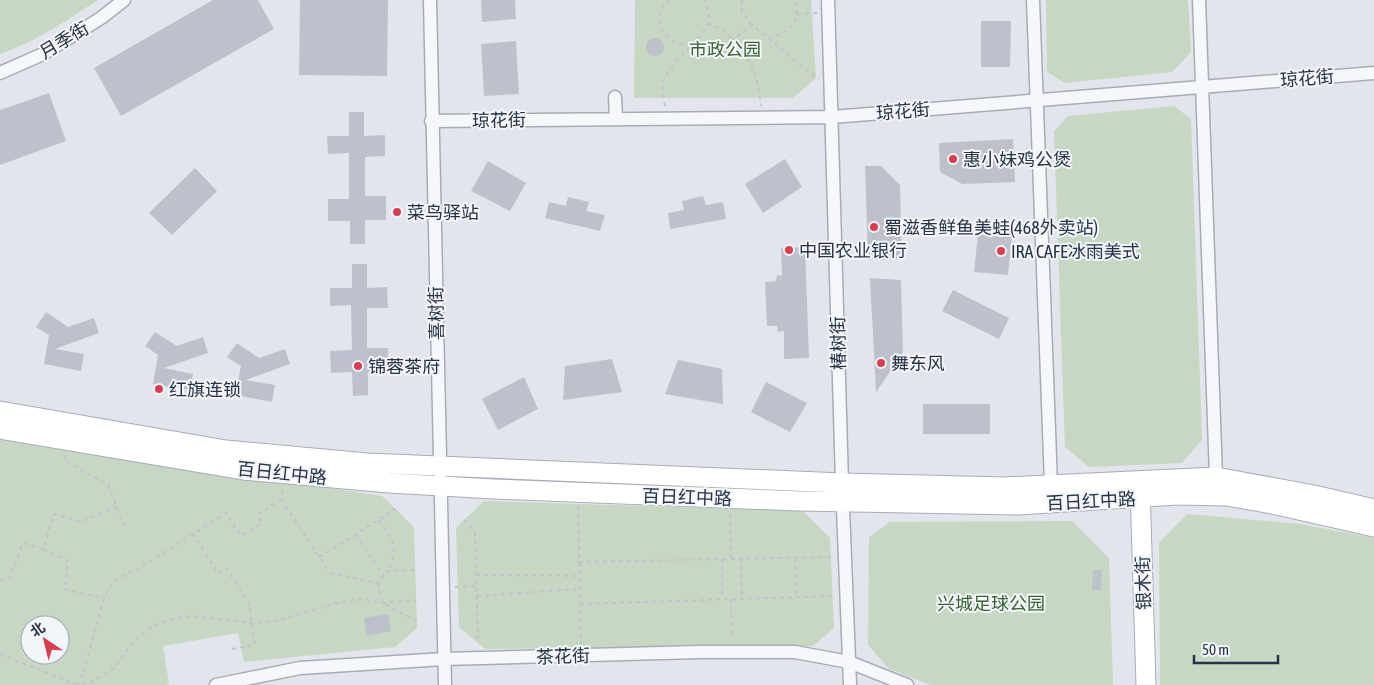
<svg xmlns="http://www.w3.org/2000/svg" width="1374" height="685" viewBox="0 0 1374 685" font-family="'Asap Condensed','Noto Sans SC',sans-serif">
<rect width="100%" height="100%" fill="#e2e6ec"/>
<!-- green -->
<path fill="#c7d7c3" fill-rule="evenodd" d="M 0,0 L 98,0 C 67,20 36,42 0,54 Z
M 635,0 L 811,0 L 816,78 L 793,98 L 634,98 Z
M 1046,0 L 1188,0 L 1191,52 L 1172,72 L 1065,83 L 1047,72 Z
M 1174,106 L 1191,119 L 1202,440 L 1182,463 L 1089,467 L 1065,447 L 1054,131 L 1068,116 Z
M 0,438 L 382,496 L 414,527 L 417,628 L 395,647 L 244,662 L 238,633 L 163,646 L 169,684 L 166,685 L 0,685 ZM 30,625 L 60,625 L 60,655 L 30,655 Z
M 484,501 L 803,511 L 830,538 L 834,628 L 813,646 L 485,649 L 459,627 L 456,528 Z
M 1187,514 L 1301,524 L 1374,538 L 1374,685 L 1160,685 L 1159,543 Z
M 1072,521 L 1109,558 L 1113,685 L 931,685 L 889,669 L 868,645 L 869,537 L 890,522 Z"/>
<!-- building -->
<path fill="#bcc1cc" d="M 213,0 L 258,0 L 274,29 L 121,116 L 94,68 Z
M 300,0 L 388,0 L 387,76 L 299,75 Z
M 481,0 L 515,0 L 516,19 L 482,22 Z
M 981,21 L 1011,21 L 1010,67 L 981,67 Z
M646 47a9 9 0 1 1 18 0a9 9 0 1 1-18 0Z
M 516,41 L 519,94 L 484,96 L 481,44 Z
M 49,93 L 66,141 L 0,165 L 0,110 Z
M 349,112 L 364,112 L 364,136 L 385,135 L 385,156 L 365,157 L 365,196 L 386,196 L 386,220 L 365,220 L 365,244 L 350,244 L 350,221 L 328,221 L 328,199 L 349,199 L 349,153 L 328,154 L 327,136 L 349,136 Z
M 1013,139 L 1015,182 L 962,184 L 940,172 L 939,143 Z
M 785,159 L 802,187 L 763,213 L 745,184 Z
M 488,161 L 526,183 L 510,211 L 471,191 Z
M 865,166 L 881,166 L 900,185 L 902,259 L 868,260 Z
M 195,168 L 217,191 L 172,235 L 149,213 Z
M 703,196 L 706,205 L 723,202 L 726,219 L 670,229 L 668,213 L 684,210 L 682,201 Z
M 568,197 L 589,202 L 586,211 L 605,215 L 600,231 L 545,218 L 549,202 L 566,206 Z
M 978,234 L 1012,237 L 1008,275 L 974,272 Z
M 805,247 L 809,358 L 784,359 L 784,331 L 778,332 L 777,326 L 767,326 L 765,282 L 776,281 L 777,275 L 782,276 L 781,248 Z
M 352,264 L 367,264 L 367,288 L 387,287 L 388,308 L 367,308 L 367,348 L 388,348 L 388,372 L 368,372 L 368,395 L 353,396 L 352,372 L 331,373 L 330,351 L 352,350 L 351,305 L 330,306 L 330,288 L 352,288 Z
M 870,278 L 901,280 L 903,353 L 876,392 Z
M 953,290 L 1009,318 L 999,339 L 942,311 Z
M 46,312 L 68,327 L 94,318 L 99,333 L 55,349 L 84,354 L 81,371 L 44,364 L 49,335 L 36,327 Z
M 155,332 L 177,346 L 203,337 L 208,353 L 164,368 L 193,374 L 190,390 L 153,384 L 158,355 L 145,346 Z
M 237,343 L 259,358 L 285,349 L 290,364 L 246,380 L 275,385 L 272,402 L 235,395 L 241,366 L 227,357 Z
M 612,359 L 622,392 L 563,400 L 565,366 Z
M 678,360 L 722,369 L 723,404 L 665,394 Z
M 524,377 L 538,409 L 498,430 L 482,399 Z
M 766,382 L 807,403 L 790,432 L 751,412 Z
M 923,404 L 990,404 L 990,434 L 923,434 Z
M 1093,570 L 1102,570 L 1101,590 L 1092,590 Z
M 388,614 L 391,631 L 367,636 L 364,618 Z"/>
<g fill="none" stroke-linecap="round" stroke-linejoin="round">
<!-- street casing -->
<g stroke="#a6acb7" stroke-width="15">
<path id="street" d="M 430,0 L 445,685
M 828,0 L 842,483 L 850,685
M 1033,0 L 1051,484
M 1199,0 L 1216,477
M 0,73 L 43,54 L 101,18 L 124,0
M 615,97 L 616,119
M 431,121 L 832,117 L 1374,73
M 216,685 L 300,668 L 444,659 L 698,652 L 795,652 L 849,662 L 907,685"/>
</g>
<!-- secondary casing -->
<g stroke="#a6acb7" stroke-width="21">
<path id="secondary" d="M 0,411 L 226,450 L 367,463 L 842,483 L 1004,487 L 1216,477 L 1314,495 L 1374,509
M 0,429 L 243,470 L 389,483 L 494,489 L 799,501 L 1018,505 L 1177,495 L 1227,496 L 1272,504 L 1374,527
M 1140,486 L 1146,685"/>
</g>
<!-- path -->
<path stroke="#c0c4cb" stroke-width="2" stroke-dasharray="4 4" stroke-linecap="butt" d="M 670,0 C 653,12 658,36 677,43 L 738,49 C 756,64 758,84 761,106
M 742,0 L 742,12 L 751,24
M 797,14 L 817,13
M 708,23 L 720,28 L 732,39
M 768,38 C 788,34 802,22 795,0
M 738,49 L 733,39 L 752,25 L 816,78 L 819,78
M 665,106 C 664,99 661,90 663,83 C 669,59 707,39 709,19 C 709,13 706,6 705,0
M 65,455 L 64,460 L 108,485 L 124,526
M 281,499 L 330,573 L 378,583 L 388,571 L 415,570
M 578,506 L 581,644
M 730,514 L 731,559
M 379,520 C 393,542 399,544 388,571
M 464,520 L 475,532 L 478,642
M 356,534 L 383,576
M 43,549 L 68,561 L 65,590 L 104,598
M 319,557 L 396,509
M 795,558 L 796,597
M 722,559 L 722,599
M 741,559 L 742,599
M 579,562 L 831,557
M 476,575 L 579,576
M 0,581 L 10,577 L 23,543 L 43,549 L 54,514 L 81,522 L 116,507
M 378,583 L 382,603 L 417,621
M 455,587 L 477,586
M 477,596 L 579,589
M 731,599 L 732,639
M 580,604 L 832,596
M 232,649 L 255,645 L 249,603 L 226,568 L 218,573 L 193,534 L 226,513 L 241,536 L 262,523 L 258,515 L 281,499 L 283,489
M 0,654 L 77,685 L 90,682 L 104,675 L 113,669 L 131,645 L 144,633 L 157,624 L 175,618 L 191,616 L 252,623 L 275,621 L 342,602 L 361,599 L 382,603 L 416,600
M 76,685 L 82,677 L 104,598 L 110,586 L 118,578 L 140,568 L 192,534"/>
<!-- street -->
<use href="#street" stroke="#f6f7fa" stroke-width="12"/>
<!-- secondary -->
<use href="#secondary" stroke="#fff" stroke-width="19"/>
</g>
<!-- markers -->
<g fill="#db3d4e" stroke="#f2f5f9" stroke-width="2">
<circle cx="953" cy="159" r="5"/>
<circle cx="397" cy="212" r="5"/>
<circle cx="874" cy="227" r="5"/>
<circle cx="789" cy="250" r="5"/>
<circle cx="1001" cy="251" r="5"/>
<circle cx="881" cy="363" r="5"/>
<circle cx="358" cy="366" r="5"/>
<circle cx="159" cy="389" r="5"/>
</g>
<g text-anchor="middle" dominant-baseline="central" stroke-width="4" stroke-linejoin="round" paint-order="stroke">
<!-- street labels -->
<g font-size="18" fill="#283246" stroke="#f2f5f9">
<text transform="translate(64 40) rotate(-31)">月季街</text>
<text transform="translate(1307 78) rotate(-5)">琼花街</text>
<text transform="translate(903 111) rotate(-5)">琼花街</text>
<text transform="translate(499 120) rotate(-1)">琼花街</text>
<text transform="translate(436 313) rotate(-91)">喜树街</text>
<text transform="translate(838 343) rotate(-91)">椿树街</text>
<text transform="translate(282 473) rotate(6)">百日红中路</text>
<text transform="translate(687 497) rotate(2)">百日红中路</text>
<text transform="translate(1091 501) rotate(-3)">百日红中路</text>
<text transform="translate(1143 583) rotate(-92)">银木街</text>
<text transform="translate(563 656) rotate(-2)">茶花街</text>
</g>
<!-- park labels -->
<g font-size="18" fill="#3b6334" stroke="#f2f5f9">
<text x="725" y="49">市政公园</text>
<text x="991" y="603">兴城足球公园</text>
</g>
<!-- poi labels -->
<g font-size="18" fill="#283246" stroke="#f2f5f9" text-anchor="start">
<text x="963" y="159">惠小妹鸡公煲</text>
<text x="407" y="212">菜鸟驿站</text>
<text x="884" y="227">蜀滋香鲜鱼美蛙(468外卖站)</text>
<text x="799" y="250">中国农业银行</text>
<text x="1011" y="251">IRA CAFE冰雨美式</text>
<text x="891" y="363">舞东风</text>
<text x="368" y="366">锦蓉茶府</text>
<text x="169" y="389">红旗连锁</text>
</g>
</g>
<!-- north arrow -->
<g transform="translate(45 640) rotate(325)"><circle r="24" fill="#f2f5f9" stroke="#a1a7b1"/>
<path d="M0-4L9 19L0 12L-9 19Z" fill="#db3d4e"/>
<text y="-8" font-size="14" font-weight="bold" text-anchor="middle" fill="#283246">北</text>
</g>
<!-- scale -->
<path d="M1194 655v8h84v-8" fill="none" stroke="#283246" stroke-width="2.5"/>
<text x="1202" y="655" font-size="15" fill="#283246" stroke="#f2f5f9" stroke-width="4" paint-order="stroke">50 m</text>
</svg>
